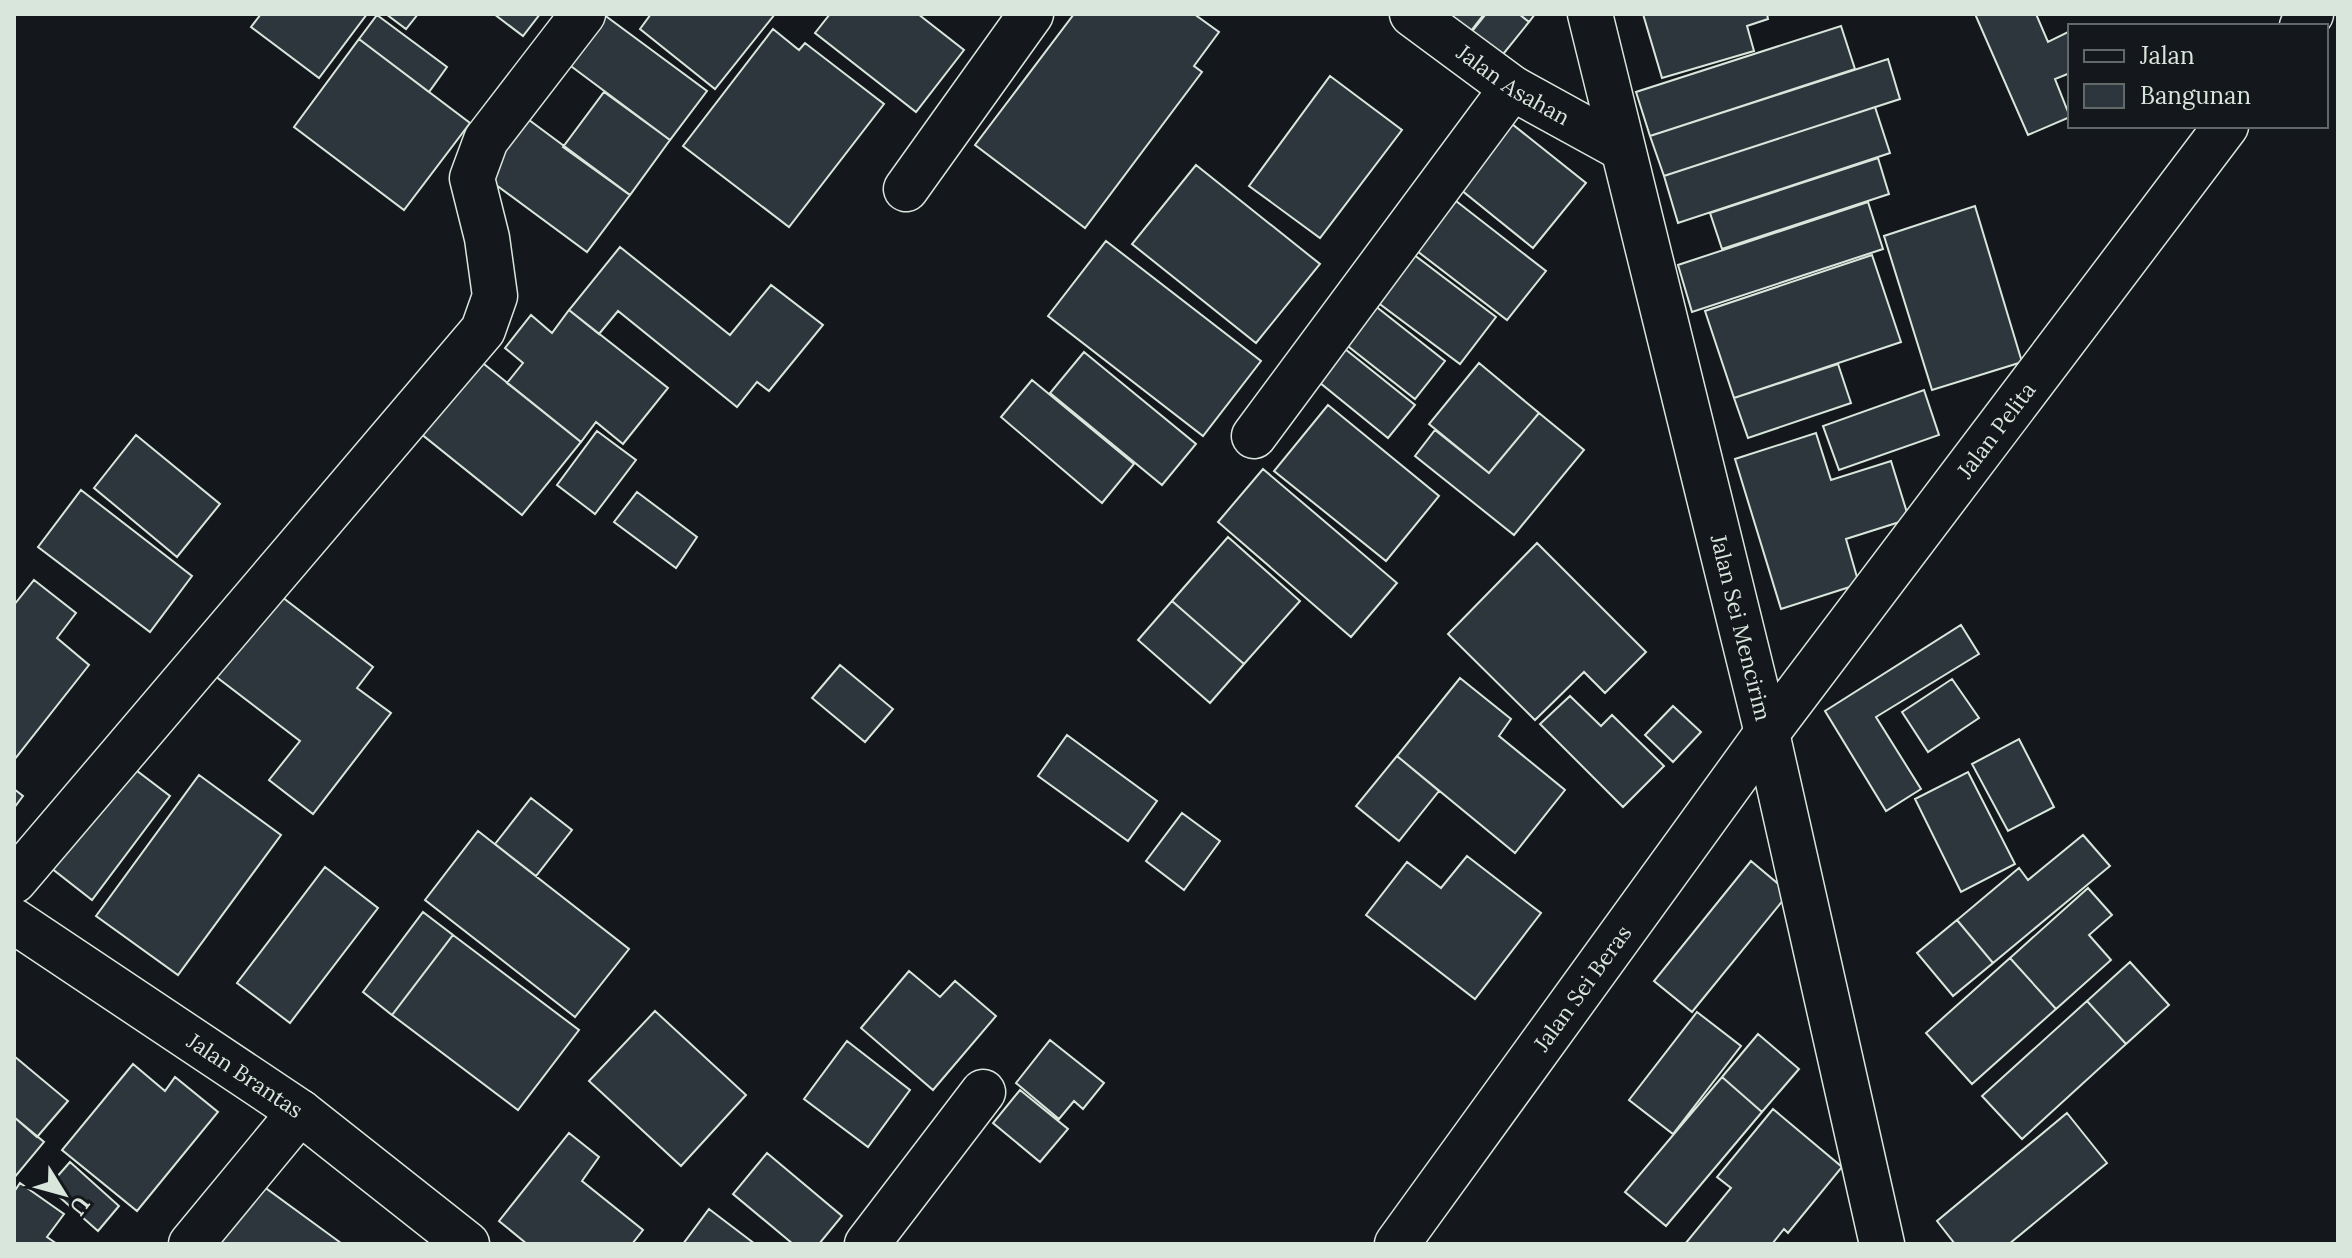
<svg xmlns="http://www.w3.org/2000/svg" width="2352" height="1258" viewBox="0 0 2352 1258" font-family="Lora,serif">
<rect width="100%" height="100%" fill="#14181c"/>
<!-- building -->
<path fill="#2c363c" stroke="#d8e6dc" stroke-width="2" d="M 261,14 L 367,14 L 319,78 L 251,27 Z
M 386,14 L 418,14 L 406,29 Z
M 494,14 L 540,14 L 523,36 Z
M 603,14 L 707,91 L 670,140 L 560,58 Z
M 651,14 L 775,14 L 715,89 L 640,29 Z
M 830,14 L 918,14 L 964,50 L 916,112 L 815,33 Z
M 1074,14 L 1194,14 L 1219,32 L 1194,66 L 1202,72 L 1085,228 L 975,145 Z
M 1438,14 L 1484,14 L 1467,36 Z
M 1486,14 L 1519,14 L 1529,22 L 1500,58 L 1470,34 Z
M 1519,14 L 1535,14 L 1529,22 Z
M 1643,14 L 1767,14 L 1768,19 L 1747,26 L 1754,51 L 1662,78 Z
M 1975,14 L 2036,14 L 2048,42 L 2070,31 L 2070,73 L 2055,79 L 2070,117 L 2028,135 Z
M 377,15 L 447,67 L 429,92 L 359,39 Z
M 1841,26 L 1855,69 L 1650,136 L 1636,92 Z
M 773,29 L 799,50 L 805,43 L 884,104 L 789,227 L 683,146 Z
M 359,39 L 470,123 L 404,210 L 294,127 Z
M 1888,59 L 1900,99 L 1664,176 L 1650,136 Z
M 1330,76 L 1402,130 L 1320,238 L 1249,186 Z
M 604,92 L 670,140 L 630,195 L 563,147 Z
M 1875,107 L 1890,153 L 1678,223 L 1664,176 Z
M 521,114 L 630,195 L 587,252 L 477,171 Z
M 1507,120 L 1586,183 L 1533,248 L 1455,185 Z
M 1878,158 L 1889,194 L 1722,249 L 1710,213 Z
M 1196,165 L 1320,264 L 1256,343 L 1132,244 Z
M 1456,201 L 1546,271 L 1507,320 L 1417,251 Z
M 1868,202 L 1883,249 L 1692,312 L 1678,265 Z
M 1975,206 L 2022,362 L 1932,390 L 1884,236 Z
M 1106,241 L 1261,361 L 1203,436 L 1048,316 Z
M 620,247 L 730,335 L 771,285 L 823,325 L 769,391 L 757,382 L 737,407 L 618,311 L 599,334 L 569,310 Z
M 1405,248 L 1496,317 L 1460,364 L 1369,296 Z
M 1872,255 L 1901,342 L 1734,398 L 1705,311 Z
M 1374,305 L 1445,361 L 1415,399 L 1344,343 Z
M 569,310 L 668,388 L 623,444 L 596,422 L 581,442 L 507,383 L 523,363 L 505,348 L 531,315 L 552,333 Z
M 1340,345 L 1415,405 L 1388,438 L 1314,378 Z
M 1084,352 L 1196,444 L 1162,485 L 1050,393 Z
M 479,360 L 581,442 L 522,515 L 420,433 Z
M 1479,363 L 1539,413 L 1489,473 L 1429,424 Z
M 1838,364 L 1851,403 L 1748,438 L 1734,398 Z
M 1032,380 L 1134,464 L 1102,503 L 1001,417 Z
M 1924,390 L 1939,435 L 1839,470 L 1823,426 Z
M 1328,405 L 1439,496 L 1386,561 L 1274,471 Z
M 1539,413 L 1584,450 L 1514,535 L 1415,456 L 1435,430 L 1489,473 Z
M 597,431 L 636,460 L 595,514 L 557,485 Z
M 1816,433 L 1831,480 L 1891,461 L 1909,519 L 1846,539 L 1859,584 L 1781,609 L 1735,459 Z
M 136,435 L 220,504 L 177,557 L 94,488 Z
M 1263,469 L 1397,583 L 1351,637 L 1218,522 Z
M 81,490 L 192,576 L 150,632 L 38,547 Z
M 637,492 L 697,537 L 676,568 L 614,522 Z
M 1228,537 L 1300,601 L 1244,664 L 1172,601 Z
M 1537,543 L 1646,652 L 1605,693 L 1584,672 L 1535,720 L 1448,634 Z
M 34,580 L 76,613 L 57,638 L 89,665 L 14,760 L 14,605 Z
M 269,587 L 373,667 L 357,688 L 391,713 L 313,814 L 269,780 L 300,741 L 206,669 Z
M 1172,601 L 1244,664 L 1210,703 L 1138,640 Z
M 1961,625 L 1979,654 L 1876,717 L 1921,789 L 1886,811 L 1825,711 Z
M 840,665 L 893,709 L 865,742 L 812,698 Z
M 1460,678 L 1511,719 L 1499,736 L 1565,790 L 1515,853 L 1397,756 Z
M 1952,679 L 1979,718 L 1928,752 L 1902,712 Z
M 1570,696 L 1601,726 L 1612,715 L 1664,766 L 1623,807 L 1540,724 Z
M 1673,706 L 1701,732 L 1673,762 L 1645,735 Z
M 1067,735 L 1157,801 L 1128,841 L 1038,776 Z
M 2019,739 L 2054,807 L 2008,831 L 1972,764 Z
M 1397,756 L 1439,791 L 1399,841 L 1356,806 Z
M 124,761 L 170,796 L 92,900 L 46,864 Z
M 1968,772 L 2015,864 L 1961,892 L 1915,799 Z
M 199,775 L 281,835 L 178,975 L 96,916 Z
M 14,789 L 23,796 L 14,808 Z
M 531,798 L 572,830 L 536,876 L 495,844 Z
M 1182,813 L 1220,841 L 1184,890 L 1146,861 Z
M 478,831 L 629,949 L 575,1017 L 425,900 Z
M 2083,835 L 2110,866 L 1993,963 L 1957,920 L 2019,868 L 2028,880 Z
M 1467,856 L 1541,913 L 1475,999 L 1366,915 L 1407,862 L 1441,888 Z
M 1751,861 L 1789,893 L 1692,1012 L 1654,981 Z
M 325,867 L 378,908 L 290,1023 L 237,983 Z
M 2088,888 L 2112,915 L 2089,935 L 2111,960 L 2056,1009 L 2010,958 Z
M 423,912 L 453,935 L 392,1015 L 363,992 Z
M 1957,920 L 1993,963 L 1953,996 L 1917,953 Z
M 453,935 L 579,1030 L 518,1110 L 392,1015 Z
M 2010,958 L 2056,1009 L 1972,1084 L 1926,1033 Z
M 2130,962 L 2169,1005 L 2126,1044 L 2087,1001 Z
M 909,971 L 940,997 L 955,981 L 996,1016 L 933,1090 L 861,1028 Z
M 2087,1001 L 2126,1044 L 2022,1139 L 1982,1096 Z
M 655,1011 L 746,1095 L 681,1166 L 589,1081 Z
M 1697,1012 L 1741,1046 L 1673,1134 L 1629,1100 Z
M 1758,1034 L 1799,1069 L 1762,1112 L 1722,1077 Z
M 1050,1040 L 1104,1083 L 1083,1109 L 1074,1101 L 1059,1119 L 1016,1083 Z
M 847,1041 L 910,1090 L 868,1147 L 804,1099 Z
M 14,1056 L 68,1101 L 37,1137 L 14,1117 Z
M 133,1064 L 165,1091 L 175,1077 L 218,1112 L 137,1211 L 62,1150 Z
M 1722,1077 L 1762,1112 L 1666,1226 L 1625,1192 Z
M 1020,1090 L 1068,1129 L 1040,1162 L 993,1123 Z
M 1773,1109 L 1842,1167 L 1788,1233 L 1784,1229 L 1772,1244 L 1685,1244 L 1731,1188 L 1717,1177 Z
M 2067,1113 L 2107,1163 L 2009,1244 L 1955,1244 L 1937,1221 Z
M 14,1117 L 44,1142 L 14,1178 Z
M 569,1133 L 599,1157 L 582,1181 L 643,1230 L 632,1244 L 527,1244 L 499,1221 Z
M 767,1153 L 842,1216 L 819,1244 L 793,1244 L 733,1194 Z
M 70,1162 L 119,1206 L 98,1231 L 48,1187 Z
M 252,1178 L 341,1243 L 340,1244 L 203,1244 Z
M 20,1183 L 64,1214 L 47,1237 L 57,1244 L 14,1244 L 14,1192 Z
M 709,1209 L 755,1244 L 683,1244 Z"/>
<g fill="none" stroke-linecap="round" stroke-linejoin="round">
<!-- minor casing -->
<g stroke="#d8e6dc" stroke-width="47">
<g id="minor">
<path id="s1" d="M 1412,14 L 1512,88 L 1621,148"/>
<path d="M 906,189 L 1031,14"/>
<path d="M 1254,436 L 1512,88"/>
<path d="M 14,881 L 483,330 L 495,296 L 487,238 L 472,178 L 486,140 L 583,14"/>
<path id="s2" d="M 14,921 L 300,1112 L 467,1244"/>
<path d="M 191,1244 L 300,1112"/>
<path d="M 867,1244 L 983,1092"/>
<path id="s3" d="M 1397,1244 L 1767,733"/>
</g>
</g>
<!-- tertiary casing -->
<g stroke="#d8e6dc" stroke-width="47">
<g id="tertiary">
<path id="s4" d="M 1590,14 L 1767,733 L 1882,1244"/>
<path d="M 2302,26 L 2311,14"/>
<path id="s5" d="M 1767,733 L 2226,126"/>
</g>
</g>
<!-- minor -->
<use href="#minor" stroke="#14181c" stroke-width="44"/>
<!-- tertiary -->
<use href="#tertiary" stroke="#14181c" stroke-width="44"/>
</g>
<g text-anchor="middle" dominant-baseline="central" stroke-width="6" stroke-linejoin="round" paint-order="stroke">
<!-- street labels -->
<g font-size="22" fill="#d8e6dc" stroke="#14181c">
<text stroke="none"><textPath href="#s1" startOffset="124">Jalan Asahan</textPath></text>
<text stroke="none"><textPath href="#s5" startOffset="380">Jalan Pelita</textPath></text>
<text stroke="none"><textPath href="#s4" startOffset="632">Jalan Sei Mencirim</textPath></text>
<text stroke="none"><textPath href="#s3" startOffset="316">Jalan Sei Beras</textPath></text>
<text stroke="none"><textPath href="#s2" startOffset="278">Jalan Brantas</textPath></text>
</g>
</g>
<!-- border -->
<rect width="2352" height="1258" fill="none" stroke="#d8e6dc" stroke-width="32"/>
<!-- legend -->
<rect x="2068" y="24" width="260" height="104" fill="#14181c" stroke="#626a69" stroke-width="2"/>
<rect x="2084" y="50" width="40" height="12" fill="#14181c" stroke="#626a69" stroke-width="2"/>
<text x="2140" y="64" font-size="24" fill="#d8e6dc">Jalan</text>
<rect x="2084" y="84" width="40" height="24" fill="#2c363c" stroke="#626a69" stroke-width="2"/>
<text x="2140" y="104" font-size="24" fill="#d8e6dc">Bangunan</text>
<!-- north arrow -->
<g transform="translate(64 1194) rotate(127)" stroke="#14181c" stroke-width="6" paint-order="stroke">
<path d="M0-6L14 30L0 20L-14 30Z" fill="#d8e6dc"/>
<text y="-12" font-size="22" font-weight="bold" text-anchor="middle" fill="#d8e6dc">U</text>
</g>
</svg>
